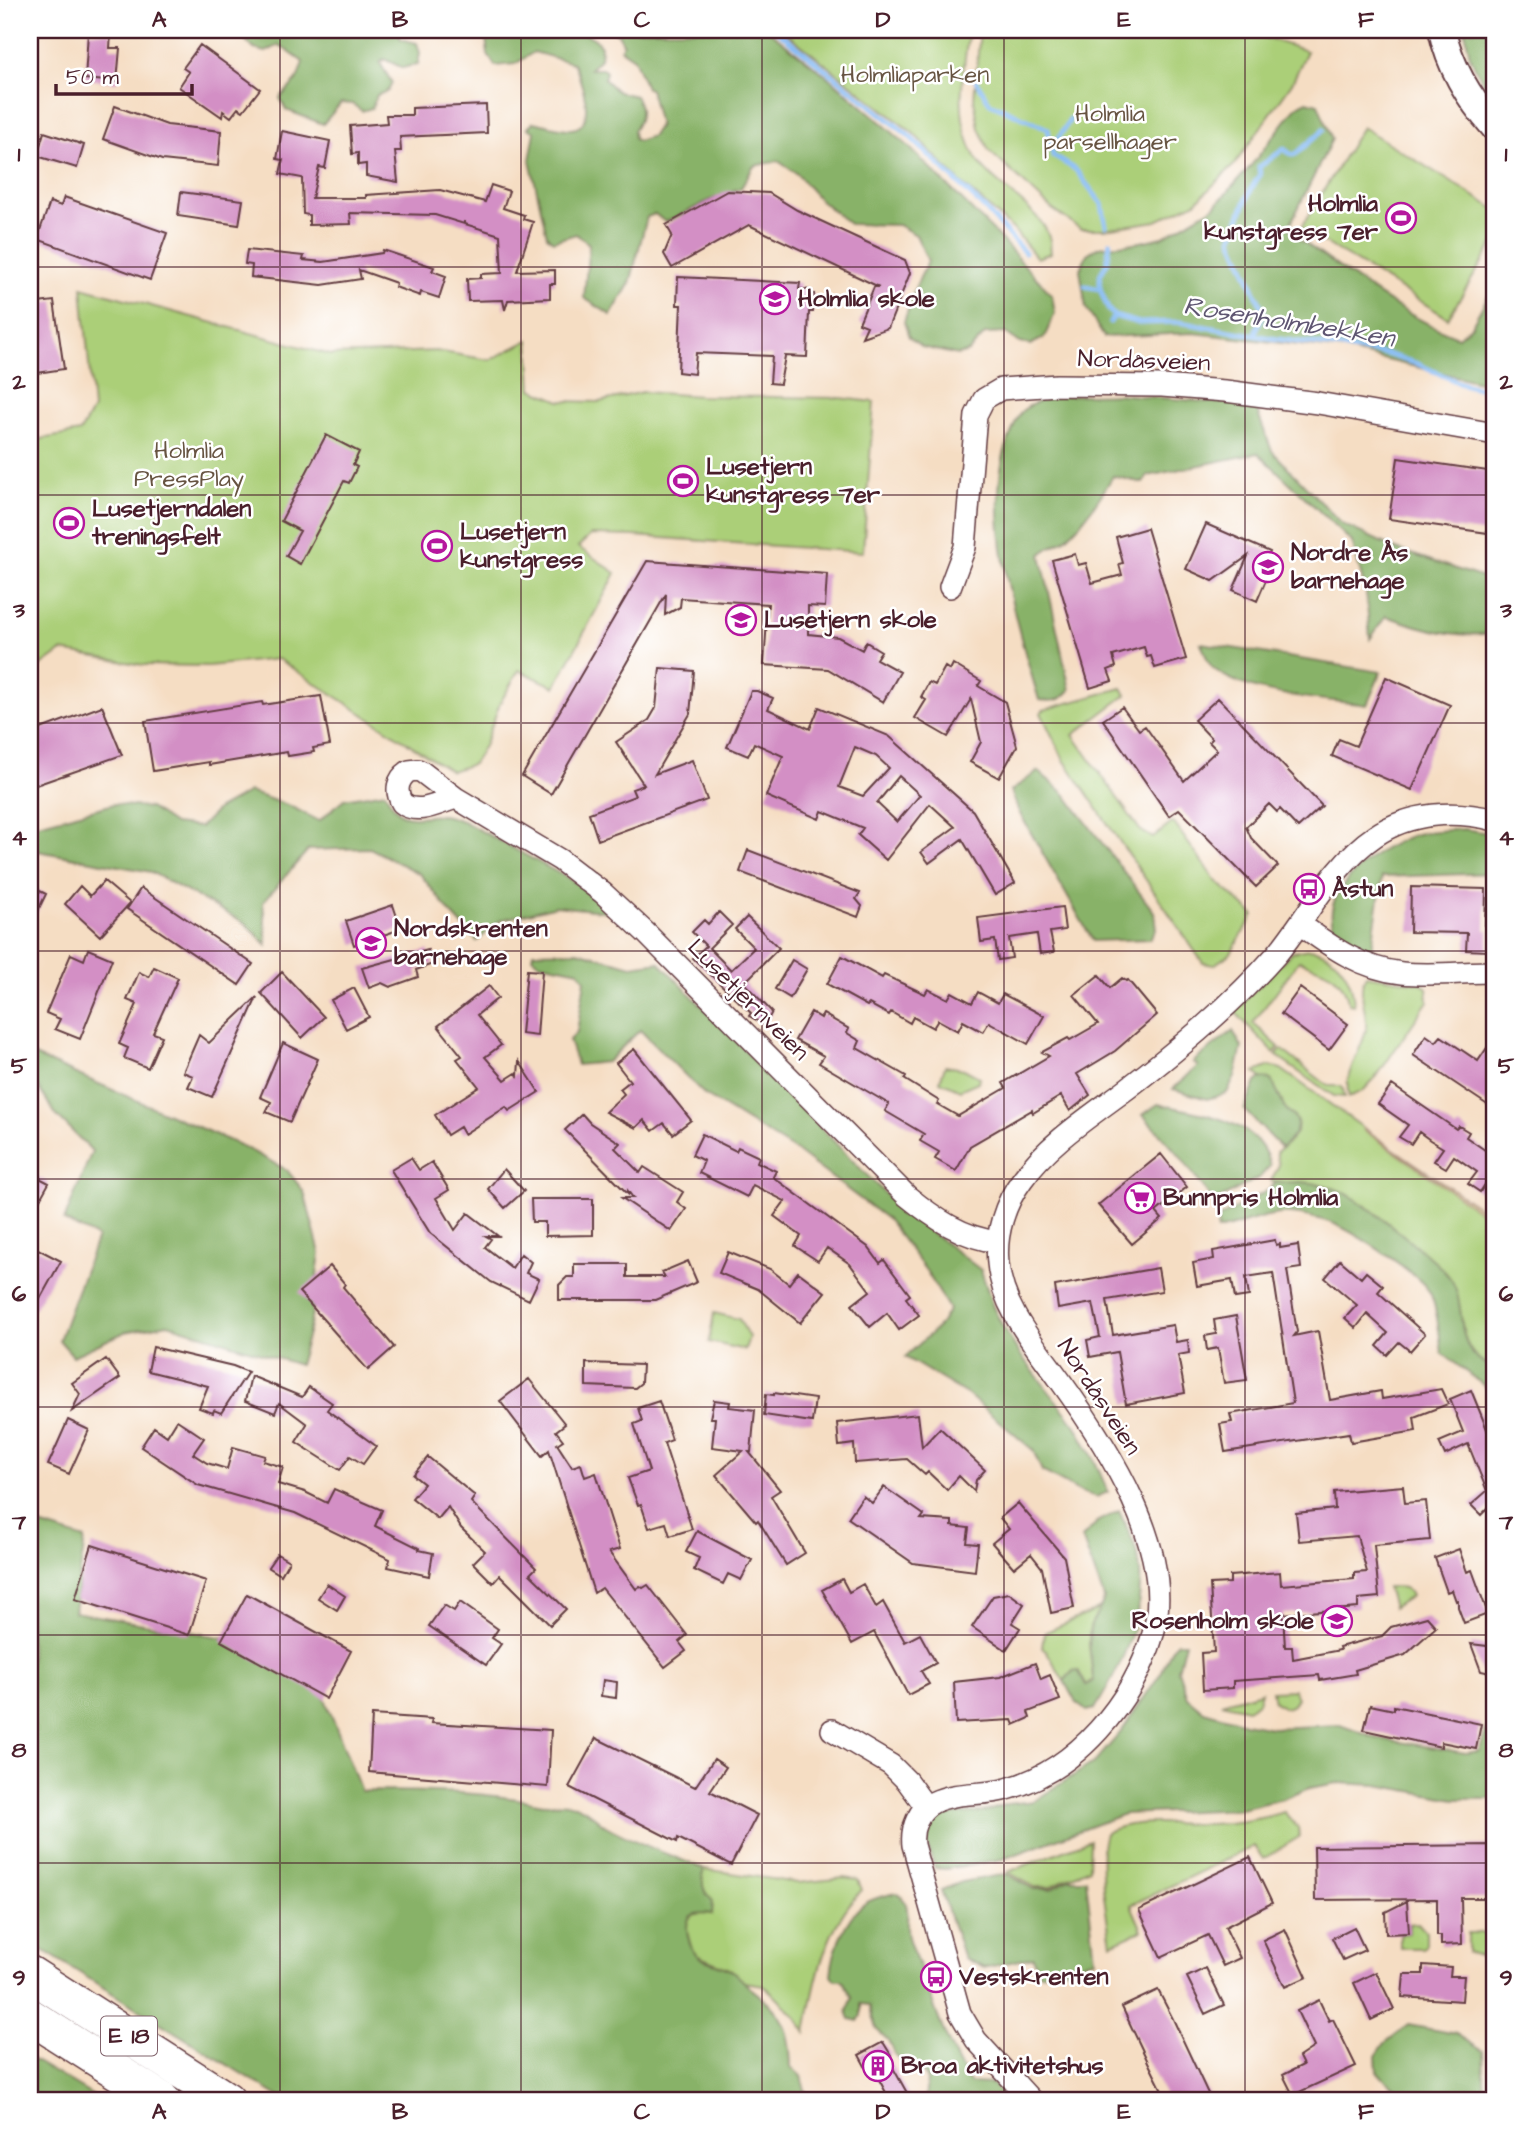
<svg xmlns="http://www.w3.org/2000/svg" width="1525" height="2130" viewBox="0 0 1525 2130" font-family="'Architects Daughter',sans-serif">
<rect width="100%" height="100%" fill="#fff"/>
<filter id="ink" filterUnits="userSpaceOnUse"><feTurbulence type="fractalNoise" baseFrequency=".0143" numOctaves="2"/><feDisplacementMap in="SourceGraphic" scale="14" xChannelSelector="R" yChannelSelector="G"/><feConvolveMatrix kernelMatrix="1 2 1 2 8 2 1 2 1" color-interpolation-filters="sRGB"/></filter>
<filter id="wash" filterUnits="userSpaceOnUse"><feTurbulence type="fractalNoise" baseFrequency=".00686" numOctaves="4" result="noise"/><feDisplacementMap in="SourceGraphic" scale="28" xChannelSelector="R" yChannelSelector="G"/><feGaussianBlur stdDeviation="1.57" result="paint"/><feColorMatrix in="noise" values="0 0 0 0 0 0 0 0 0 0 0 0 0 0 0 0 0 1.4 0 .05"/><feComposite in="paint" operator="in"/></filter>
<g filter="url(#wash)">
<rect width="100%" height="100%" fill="#f5ddc3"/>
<!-- green -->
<path fill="#abcf78" stroke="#7a7752" stroke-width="2" d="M 782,30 L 969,30 C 963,72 953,118 976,158 C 992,185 1042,210 1049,237 C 1051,242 1050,248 1051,253 L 1037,258 L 1013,229 L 959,181 L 914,134 Z
M 980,30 L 1241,30 L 1307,51 L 1292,83 L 1234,165 L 1196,202 L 1156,221 L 1105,229 L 1081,229 L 1052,209 L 989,151 L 979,128 L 974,99 Z
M 1362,127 L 1495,209 L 1495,241 L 1448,318 L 1301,228 Z
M 82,287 L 331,355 L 436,351 L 490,360 L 529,340 L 532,389 L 560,401 L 599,402 L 643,392 L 700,396 L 840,398 L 874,402 L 863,552 L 633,536 L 591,535 L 578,547 L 616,573 L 555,687 L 519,670 L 500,703 L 484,746 L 473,764 L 451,771 L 278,659 L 208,666 L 143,665 L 62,651 L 30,674 L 30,441 L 80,432 L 93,409 Z
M 1122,688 L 1126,695 L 1073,735 L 1140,830 L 1153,838 L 1173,822 L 1215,880 L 1254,915 L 1231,953 L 1214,965 L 1203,963 L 1064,760 L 1041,713 L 1043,710 Z
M 1309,949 C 1337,952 1353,977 1354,1005 L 1349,1004 C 1342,973 1326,971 1299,961 L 1253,1023 L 1279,1047 L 1274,1053 L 1234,1011 L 1292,952 Z
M 1366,975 L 1421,983 L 1427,988 L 1428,1001 L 1377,1076 L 1363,1091 L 1349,1097 C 1342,1072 1362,1053 1366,1029 C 1368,1012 1356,990 1366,975 Z
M 1281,1049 L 1323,1082 L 1330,1086 L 1342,1086 L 1345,1097 L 1334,1096 L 1283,1061 L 1276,1055 Z
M 945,1066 L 964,1069 L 979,1077 L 978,1082 L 960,1090 L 940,1081 Z
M 1270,1066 L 1281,1069 L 1495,1222 L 1495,1367 C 1448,1354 1471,1302 1446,1273 C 1438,1264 1427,1256 1417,1248 C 1389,1224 1360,1196 1324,1185 C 1309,1181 1281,1186 1271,1181 L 1279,1165 L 1276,1152 C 1285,1146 1303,1132 1296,1120 C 1293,1114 1287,1112 1284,1107 C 1279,1097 1277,1089 1271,1081 L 1261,1078 L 1255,1072 Z
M 714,1313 L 739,1319 L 749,1337 L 745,1350 L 709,1342 Z
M 1387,1587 C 1397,1587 1407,1585 1411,1596 L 1393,1608 Z
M 1103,1607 C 1099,1614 1092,1621 1090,1628 C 1086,1645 1093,1664 1093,1681 L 1086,1685 L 1073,1671 L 1064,1681 L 1046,1650 L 1042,1648 L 1044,1633 Z
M 1293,1690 L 1297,1698 L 1292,1706 L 1285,1708 L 1274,1702 L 1272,1691 Z
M 1261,1692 L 1258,1702 L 1247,1709 L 1221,1703 Z
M 1284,1812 L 1298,1828 L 1299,1837 L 1263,1859 L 1254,1846 L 1131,1905 L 1142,1930 L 1111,1944 C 1107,1915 1096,1859 1105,1833 C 1135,1817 1176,1825 1208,1824 C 1235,1824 1258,1820 1284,1812 Z
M 1090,1840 L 1089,1868 L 1050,1887 L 1035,1887 L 1008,1872 Z
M 704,1869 L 798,1883 L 844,1878 L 858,1880 L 862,1890 C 825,1926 814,1984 806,2033 L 795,2016 L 764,1985 L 744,1982 L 732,1970 L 696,1955 L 691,1948 L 686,1927 L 688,1920 L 692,1915 L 699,1912 L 712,1914 L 701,1885 Z
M 1418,1923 L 1426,1932 L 1426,1946 L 1423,1948 L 1400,1948 L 1400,1934 L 1409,1933 L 1409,1924 Z
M 1468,1933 L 1486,1933 L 1495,1937 L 1495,1954 L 1493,1961 L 1468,1952 Z"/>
<!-- forest -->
<path fill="#88b268" stroke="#69684a" stroke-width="2" d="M 236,30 L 397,30 L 401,39 L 417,43 L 420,53 L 418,64 L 403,68 L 384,59 L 380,63 L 392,83 L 388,91 L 377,95 L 372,108 L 362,111 L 352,104 L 341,103 L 323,124 L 286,110 L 280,98 L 297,80 L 303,62 L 279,45 L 266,52 L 254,49 Z
M 485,30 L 579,30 L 595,39 L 601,46 L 600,59 L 590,69 L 603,69 L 606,72 L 604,79 L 618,92 L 635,96 C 643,108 641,120 633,131 L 634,139 L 638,141 L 652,136 L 659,125 L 650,89 L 646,88 L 634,58 L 621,49 L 623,43 L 618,34 L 611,30 L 768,30 L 832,80 L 907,145 L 997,235 L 1052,295 L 1055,313 L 1044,338 L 1030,345 L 1020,343 L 1006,333 L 985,334 L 968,352 L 958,355 L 922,347 L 909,337 L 904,322 L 915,288 L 928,261 L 916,235 L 898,225 L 849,224 L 819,199 L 796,173 L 778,161 L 754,166 L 741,188 C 714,196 690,211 665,222 L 655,214 L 647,217 L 630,283 L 611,315 L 584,298 L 589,244 L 576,234 L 553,241 L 547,236 L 530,160 L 535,132 L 528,128 L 533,122 C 545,124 561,130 572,129 C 599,126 580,76 573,63 L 534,52 L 515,64 L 495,66 L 488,55 Z
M 1465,30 L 1495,30 L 1495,90 L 1490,96 L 1470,57 Z
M 1307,101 L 1318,104 L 1332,139 L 1289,227 L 1294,235 C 1343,270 1401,316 1458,337 L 1472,325 L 1488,296 L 1495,294 L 1495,381 L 1480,382 L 1344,350 L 1193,333 L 1104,337 L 1086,308 L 1080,270 L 1087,254 L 1098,247 L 1136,243 L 1163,237 L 1215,206 L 1249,168 L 1297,106 Z
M 1116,394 L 1255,406 L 1272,451 L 1342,524 L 1396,549 L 1495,582 L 1495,632 C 1459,640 1420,628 1386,616 L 1370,639 L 1366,593 L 1352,542 L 1258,453 L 1148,476 L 1143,483 L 1113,476 C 1100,498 1084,523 1064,540 C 1056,546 1047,546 1041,555 L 1070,690 C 1061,701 1053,702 1039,700 C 1017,627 979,506 1011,434 C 1014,426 1017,415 1023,410 C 1049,391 1086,396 1116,394 Z
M 1201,643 L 1381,672 L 1367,705 C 1324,699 1245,696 1213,668 C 1207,662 1204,650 1201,643 Z
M 1038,771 L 1065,794 L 1154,912 L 1156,929 L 1150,939 L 1093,941 L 1019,812 L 1011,791 Z
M 249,792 L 290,806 L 319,821 L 344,799 L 385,792 C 401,824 410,817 441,815 C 448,815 456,819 463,821 L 575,882 L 610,912 L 556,906 L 501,920 L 477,941 L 450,912 L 420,874 L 370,848 L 308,850 L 263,902 L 267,945 L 245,923 L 151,872 L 38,851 L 30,846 L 30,827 L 34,825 L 114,804 L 150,808 L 174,824 L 200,827 L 218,809 Z
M 1464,829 L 1495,834 L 1495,873 L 1382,877 L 1371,954 C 1357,947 1338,939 1333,924 C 1321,886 1390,839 1421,833 C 1435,830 1450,830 1464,829 Z
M 577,951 L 632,966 L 659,962 L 899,1208 L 981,1270 L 993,1307 L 1003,1327 L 1019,1353 L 1076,1426 L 1094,1459 L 1108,1492 L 1097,1497 L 1081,1492 L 1042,1471 L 1033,1450 L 968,1395 L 905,1357 L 939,1326 L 949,1309 L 927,1272 L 887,1219 L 796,1151 L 705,1095 L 640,1030 L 607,1062 L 577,1065 L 569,1040 L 577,1032 L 585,980 L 579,971 L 540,963 L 532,957 L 533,952 Z
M 1233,1031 L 1242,1047 L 1235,1077 L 1227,1093 L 1207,1099 L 1173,1089 L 1198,1066 L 1193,1062 Z
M 30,1054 L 244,1147 L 287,1170 L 304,1192 L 320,1253 L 310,1326 L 299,1365 L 168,1324 L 125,1332 L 73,1356 L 59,1340 L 97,1237 L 64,1221 L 92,1151 L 57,1116 L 37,1086 L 30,1080 Z
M 1261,1078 L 1271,1080 C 1277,1089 1279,1097 1284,1106 C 1287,1112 1292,1114 1295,1119 C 1302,1130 1289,1141 1282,1148 L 1244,1110 L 1256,1082 Z
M 1158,1104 C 1197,1114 1259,1117 1270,1166 L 1260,1177 L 1214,1202 L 1179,1155 L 1143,1115 Z
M 1301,1182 C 1315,1183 1330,1186 1343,1192 C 1364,1202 1441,1263 1452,1281 C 1469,1311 1450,1355 1495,1367 L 1495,1399 L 1483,1385 L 1442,1353 C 1439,1334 1438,1312 1431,1295 C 1424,1276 1352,1231 1332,1223 C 1320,1219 1303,1215 1290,1214 C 1267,1212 1240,1226 1217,1230 L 1219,1218 L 1270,1189 L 1275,1183 Z
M 1119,1511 C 1128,1530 1139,1550 1140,1572 C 1143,1623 1120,1668 1095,1709 L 1086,1711 L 1075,1701 L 1064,1681 L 1073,1671 L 1078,1670 L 1086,1685 L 1093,1681 C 1093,1664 1087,1647 1090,1629 C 1092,1618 1102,1610 1104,1598 L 1082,1538 L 1098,1521 Z
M 30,1522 L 85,1539 L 74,1612 L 226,1638 L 322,1691 L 361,1791 C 423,1792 477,1790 538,1803 C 550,1806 561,1801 575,1805 C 586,1808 596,1819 606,1826 C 637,1844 671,1855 704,1869 C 702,1884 701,1890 713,1901 L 712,1914 C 692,1911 684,1915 688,1937 C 690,1942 690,1947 694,1952 C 702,1963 721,1963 732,1971 C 738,1975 743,1981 748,1986 C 782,2012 790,2024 791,2067 L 801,2076 L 808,2100 L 284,2100 L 30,1942 Z
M 1178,1642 L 1185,1642 L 1178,1670 L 1187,1697 L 1204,1711 L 1245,1723 L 1272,1728 L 1340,1725 L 1375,1738 L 1466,1753 L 1479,1751 L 1487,1729 L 1495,1731 L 1495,1799 L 1455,1799 L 1377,1785 L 1337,1783 L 1309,1788 L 1283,1799 L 1241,1809 L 1124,1814 L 1003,1859 L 946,1869 L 935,1868 L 927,1845 L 929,1829 L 935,1821 L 945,1815 L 988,1811 L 1007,1804 L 1034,1801 L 1096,1761 L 1121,1732 L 1162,1671 L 1172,1648 Z
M 1007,1874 L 1034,1889 L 1051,1889 L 1069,1879 L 1086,1879 L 1095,1959 L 1067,1969 L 1039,1974 L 1033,1957 L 984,1968 L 964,1958 L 941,1890 L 962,1882 Z
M 897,1893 C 914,1905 904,1921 908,1937 C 911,1948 916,1958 920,1968 C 934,2006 948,2049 970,2083 L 992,2084 L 1009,2100 L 925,2100 L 927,2080 L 923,2072 L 895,2055 L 888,2040 L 876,2029 L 869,2005 L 861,2004 L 861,2016 L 858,2021 L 850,2019 L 847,2011 L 853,1998 L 842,1980 L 835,1980 L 831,1975 C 833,1952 844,1918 864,1904 C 873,1898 886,1895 897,1893 Z
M 1408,2025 L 1456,2034 L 1483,2051 L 1485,2100 L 1413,2100 L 1385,2080 L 1377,2071 L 1376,2056 L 1385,2043 Z
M 30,2058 L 100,2100 L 30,2100 Z"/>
<!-- sand -->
<path fill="#eeda9e" stroke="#9c7c64" stroke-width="2" d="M 1363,1128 L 1493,1217 L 1492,1220 L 1364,1130 Z"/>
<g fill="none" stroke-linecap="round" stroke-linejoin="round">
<!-- stream -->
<path stroke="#86bbf5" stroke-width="5" d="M 776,30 L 908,135 L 983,207 L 1025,253
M 976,81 L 990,103 L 1048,129 L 1053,156 L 1075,169 L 1102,204 L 1106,226
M 1053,146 L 1070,120
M 1085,286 L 1100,289 L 1108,309 L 1114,316 L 1110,322
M 1100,289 L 1100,275 L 1107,263 L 1110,242
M 1114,316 L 1139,323 L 1179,322 L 1270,338 L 1386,354 L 1418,364 L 1462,384 L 1495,392
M 1254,335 L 1264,313 L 1232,239 C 1240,217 1246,194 1260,175 L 1259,167 L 1284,149 L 1292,155 L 1296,154 L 1323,130"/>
</g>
<g id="blocks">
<!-- building -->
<path fill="#d38fc5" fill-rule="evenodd" d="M 88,32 L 111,33 L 110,48 L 120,48 L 117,82 L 85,79 Z
M 200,45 L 260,89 L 243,111 L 238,108 L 231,117 L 223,111 L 222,117 L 179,87 L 189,72 L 183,68 Z
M 486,105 L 487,133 L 400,137 L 401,151 L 395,151 L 398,182 L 366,176 L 366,164 L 358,165 L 358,153 L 352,154 L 350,126 L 387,123 L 386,115 L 412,115 L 412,108 Z
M 115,106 L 167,125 L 221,131 L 218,166 L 162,160 L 103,139 Z
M 282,131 L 330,141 L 325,168 L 319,167 L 312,198 L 366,198 L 366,195 L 440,190 L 485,202 L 491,185 L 509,191 L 503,208 L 524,215 L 523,219 L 533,222 L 517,271 L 555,270 L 555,284 L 550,284 L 550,298 L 508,300 L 505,310 L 503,300 L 468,301 L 467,279 L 481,278 L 481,274 L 502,273 L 500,235 L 465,224 L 464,221 L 464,224 L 435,215 L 350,213 L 351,224 L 309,225 L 309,215 L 303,214 L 302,178 L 280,174 L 283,160 L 277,159 Z
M 44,132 L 84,145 L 77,168 L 37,156 Z
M 727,191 L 769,193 L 797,210 L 905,260 L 910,273 L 888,328 L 862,337 L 867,326 L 859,323 L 874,287 L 879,287 L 749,225 L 672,268 L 664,254 L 672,235 L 666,225 Z
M 181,192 L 243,200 L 239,225 L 178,216 Z
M 64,197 L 167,233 L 150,280 L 37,239 L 50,202 L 61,206 Z
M 247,250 L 304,256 L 303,260 L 323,262 L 382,253 L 383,250 L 434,267 L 432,271 L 446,276 L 439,298 L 421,292 L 420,296 L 395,287 L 396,283 L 359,270 L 361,279 L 322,285 L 251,277 L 252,265 L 245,264 Z
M 678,277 L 800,283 L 799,289 L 810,290 L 810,294 L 814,294 L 813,312 L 809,312 L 807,357 L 785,356 L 780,384 L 770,383 L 772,356 L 696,353 L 694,374 L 678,372 L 681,305 L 677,305 Z
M 54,301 L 64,369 L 30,374 L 30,304 Z
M 326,435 L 359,452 L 353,465 L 357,467 L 349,483 L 344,481 L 300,564 L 286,556 L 300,531 L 281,521 Z
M 1398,458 L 1495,472 L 1495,534 L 1389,519 Z
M 1206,524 L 1270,552 L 1265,565 L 1269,573 L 1257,601 L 1233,590 L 1248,556 L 1213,581 L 1186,569 Z
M 1147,528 L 1186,659 L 1155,668 L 1151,656 L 1147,657 L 1144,647 L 1113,656 L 1116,667 L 1108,670 L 1112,681 L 1090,688 L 1052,560 L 1075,554 L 1078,565 L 1086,563 L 1092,583 L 1122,575 L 1119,564 L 1123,563 L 1116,537 Z
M 647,561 L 827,574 L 825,607 L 808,606 L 808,634 L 838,637 L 862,650 L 866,642 L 881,651 L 876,659 L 900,672 L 883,702 L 828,669 L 764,665 L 768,604 L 681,598 L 680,607 L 665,615 L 666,594 L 551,794 L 522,776 Z
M 953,664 L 981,681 L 978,686 L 1005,702 L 1017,746 L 999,778 L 970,762 L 981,742 L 971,699 L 948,737 L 915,718 L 926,700 L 921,697 L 929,682 L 935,685 L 945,667 L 950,670 Z
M 660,668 L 694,671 L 690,714 L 655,774 L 692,760 L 707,800 L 598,840 L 589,813 L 635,796 L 632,789 L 644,785 L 616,742 L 649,720 L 656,708 Z
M 1386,677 L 1450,705 L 1412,790 L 1332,756 L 1339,739 L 1356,746 Z
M 751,691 L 757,691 L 773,698 L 768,709 L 810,729 L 819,707 L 889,736 L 973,811 L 1015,883 L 995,895 L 962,839 L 929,863 L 921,852 L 955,827 L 930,804 L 886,860 L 858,835 L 863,828 L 822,811 L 819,819 L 766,796 L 783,756 L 754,743 L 748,756 L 727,747 ZM 855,747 L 876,756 L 889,768 L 863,796 L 839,787 ZM 899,776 L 920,795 L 897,822 L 877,803 Z
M 321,696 L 330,745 L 313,748 L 314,752 L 288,756 L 287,752 L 209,765 L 209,762 L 153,771 L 145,721 L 262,702 L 263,705 Z
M 1218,698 L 1322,806 L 1298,828 L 1280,809 L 1277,812 L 1269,804 L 1246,827 L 1251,838 L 1278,866 L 1256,887 L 1179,809 L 1169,816 L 1103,720 L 1122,707 L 1139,730 L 1145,726 L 1184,781 L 1217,750 L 1209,742 L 1212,739 L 1194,720 Z
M 102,706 L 122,755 L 30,787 L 30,733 Z
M 748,850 L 860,893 L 856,899 L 862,906 L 858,917 L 740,872 Z
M 104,881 L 130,903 L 100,936 L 65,904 L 80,886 L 90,896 Z
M 30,886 L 46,894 L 30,927 Z
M 1411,887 L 1486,889 L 1485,930 L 1488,930 L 1488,951 L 1466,950 L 1467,933 L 1410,932 Z
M 141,888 L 253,964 L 239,985 L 127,909 Z
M 393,905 L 401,929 L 354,945 L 346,921 Z
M 1062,907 L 1065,930 L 1050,932 L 1054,952 L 1040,954 L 1037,934 L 1009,938 L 1012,958 L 998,960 L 995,940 L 981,942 L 978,918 Z
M 719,912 L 732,925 L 709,948 L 731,970 L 754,948 L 735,929 L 747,917 L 779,948 L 744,983 L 772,1012 L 765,1025 L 749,1016 L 751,1013 L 693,958 L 706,946 L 692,932 L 704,920 L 708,924 Z
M 88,949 L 112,959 L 80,1039 L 55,1029 L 60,1019 L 46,1013 L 71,954 L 84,960 Z
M 428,950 L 433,964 L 416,970 L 418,977 L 390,987 L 382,983 L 369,988 L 362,968 Z
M 842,956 L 882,978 L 884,975 L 925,994 L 928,989 L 948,999 L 952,992 L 972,1003 L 978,992 L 998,1003 L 1003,994 L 1044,1016 L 1028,1044 L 989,1022 L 983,1032 L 963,1021 L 958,1031 L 938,1020 L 933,1028 L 913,1017 L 910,1023 L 891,1012 L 889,1015 L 869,1004 L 867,1006 L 827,984 Z
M 792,960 L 807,969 L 790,998 L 775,989 Z
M 154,967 L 178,978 L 153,1033 L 162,1036 L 148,1068 L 124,1058 L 128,1048 L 119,1044 L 137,1004 L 127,1000 L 139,972 L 149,977 Z
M 527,970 L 542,971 L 537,1036 L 521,1034 Z
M 282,972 L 324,1017 L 302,1038 L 261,993 Z
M 1099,975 L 1110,988 L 1122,978 L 1126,981 L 1128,980 L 1157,1015 L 1115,1051 L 1077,1074 L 1090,1095 L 1070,1111 L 1061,1096 L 1033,1113 L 1032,1110 L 970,1146 L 956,1171 L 935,1159 L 939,1152 L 920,1141 L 924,1134 L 885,1111 L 889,1104 L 819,1063 L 824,1056 L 795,1040 L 811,1012 L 821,1018 L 823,1014 L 849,1029 L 847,1033 L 860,1041 L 857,1048 L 906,1076 L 904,1079 L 939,1101 L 937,1104 L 958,1116 L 1006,1088 L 1003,1083 L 1049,1056 L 1042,1052 L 1068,1038 L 1070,1040 L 1098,1024 L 1074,995 Z
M 489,986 L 498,998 L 477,1015 L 501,1045 L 485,1057 L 505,1080 L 516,1073 L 518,1076 L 519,1061 L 539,1092 L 509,1111 L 506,1107 L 464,1134 L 460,1127 L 447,1135 L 435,1115 L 479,1087 L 457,1059 L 462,1056 L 438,1026 Z
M 354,988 L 369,1017 L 346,1029 L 331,1000 Z
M 1300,988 L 1348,1024 L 1329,1050 L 1281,1014 Z
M 257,997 L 212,1097 L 188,1087 L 193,1076 L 183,1072 L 199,1035 L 209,1043 Z
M 1426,1035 L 1436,1042 L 1441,1036 L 1478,1061 L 1495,1036 L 1495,1110 L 1413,1055 Z
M 283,1043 L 318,1059 L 290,1122 L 266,1112 L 271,1102 L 260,1097 Z
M 634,1049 L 691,1120 L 673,1134 L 664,1123 L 653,1131 L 644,1120 L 636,1128 L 605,1112 L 624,1094 L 620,1089 L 630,1081 L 616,1063 Z
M 1392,1085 L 1456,1129 L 1459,1126 L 1469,1132 L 1466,1137 L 1495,1157 L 1495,1185 L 1488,1180 L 1480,1192 L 1468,1184 L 1477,1172 L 1454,1156 L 1446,1168 L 1434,1161 L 1443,1148 L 1430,1140 L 1419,1132 L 1411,1144 L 1399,1137 L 1408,1125 L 1378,1104 Z
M 582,1114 L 590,1123 L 620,1143 L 615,1148 L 640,1173 L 644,1167 L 683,1192 L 677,1202 L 686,1209 L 671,1231 L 622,1198 L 633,1198 L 628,1191 L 628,1194 L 565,1130 Z
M 702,1134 L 736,1151 L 738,1147 L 759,1157 L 757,1162 L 776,1171 L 773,1177 L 868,1247 L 880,1263 L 884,1260 L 910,1295 L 906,1298 L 919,1315 L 899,1330 L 887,1313 L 870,1327 L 852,1305 L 870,1291 L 850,1264 L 827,1248 L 818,1261 L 795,1246 L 801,1236 L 774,1216 L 785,1201 L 753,1185 L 747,1197 L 699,1173 L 704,1161 L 692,1155 Z
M 1161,1154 L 1187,1187 L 1156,1212 L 1162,1219 L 1132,1244 L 1098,1205 Z
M 411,1158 L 419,1170 L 432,1162 L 449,1190 L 436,1198 L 455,1230 L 468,1213 L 498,1236 L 486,1236 L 491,1239 L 485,1247 L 512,1268 L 521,1254 L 531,1262 L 526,1273 L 539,1279 L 529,1300 L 491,1282 L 430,1233 L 391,1170 Z
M 504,1169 L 524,1191 L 505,1208 L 488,1189 Z
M 30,1173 L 49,1183 L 30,1217 Z
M 531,1199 L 593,1199 L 593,1235 L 545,1236 L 545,1222 L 532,1222 Z
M 1275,1240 L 1276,1245 L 1280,1244 L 1280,1248 L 1298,1245 L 1301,1268 L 1287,1270 L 1297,1332 L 1294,1336 L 1318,1331 L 1330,1400 L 1381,1391 L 1382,1399 L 1441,1389 L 1448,1404 L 1414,1417 L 1416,1431 L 1351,1442 L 1349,1433 L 1225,1452 L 1220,1424 L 1232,1422 L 1230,1414 L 1293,1403 L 1273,1273 L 1246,1277 L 1249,1296 L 1235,1298 L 1232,1280 L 1197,1286 L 1193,1263 L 1214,1259 L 1213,1251 Z
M 34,1247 L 61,1261 L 30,1317 L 30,1255 Z
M 728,1252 L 770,1269 L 789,1284 L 798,1272 L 825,1292 L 800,1323 L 758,1289 L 719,1273 Z
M 1340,1260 L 1361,1278 L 1366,1272 L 1383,1286 L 1378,1292 L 1425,1334 L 1410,1351 L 1399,1342 L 1387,1355 L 1377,1346 L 1388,1333 L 1367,1314 L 1356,1328 L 1345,1318 L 1357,1305 L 1325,1278 Z
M 688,1261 L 697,1282 L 655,1300 L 559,1300 L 559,1285 L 567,1277 L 574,1277 L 574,1264 L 627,1264 L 627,1277 L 665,1277 L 662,1272 Z
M 330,1266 L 345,1284 L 343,1287 L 394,1347 L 368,1370 L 299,1292 Z
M 1158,1268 L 1162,1291 L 1107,1300 L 1113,1335 L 1173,1325 L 1176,1342 L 1188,1340 L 1189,1353 L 1178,1355 L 1185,1393 L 1126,1404 L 1117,1352 L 1090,1357 L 1087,1340 L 1100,1337 L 1093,1303 L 1058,1309 L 1055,1286 Z
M 1236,1316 L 1247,1380 L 1224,1383 L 1218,1348 L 1207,1350 L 1205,1336 L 1216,1334 L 1214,1320 Z
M 153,1347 L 233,1366 L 248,1372 L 221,1413 L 214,1410 L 213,1413 L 199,1408 L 208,1386 L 148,1371 Z
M 106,1359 L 120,1378 L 72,1411 L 80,1394 L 72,1383 Z
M 586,1363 L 642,1365 L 641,1383 L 635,1388 L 586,1386 Z
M 251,1376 L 302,1397 L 309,1387 L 332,1403 L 327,1410 L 376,1446 L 363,1464 L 350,1456 L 340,1470 L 296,1442 L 307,1424 L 279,1403 L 275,1413 L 245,1401 Z
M 529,1379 L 565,1424 L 556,1431 L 563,1440 L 557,1444 L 572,1467 L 581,1464 L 585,1477 L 596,1473 L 620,1549 L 609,1552 L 636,1589 L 640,1586 L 643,1588 L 648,1585 L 687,1635 L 679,1642 L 686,1651 L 665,1667 L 602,1588 L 594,1593 L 549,1450 L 542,1456 L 500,1401 Z
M 1471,1390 L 1495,1449 L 1495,1510 L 1492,1504 L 1481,1515 L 1471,1505 L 1487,1491 L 1468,1444 L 1445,1455 L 1439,1442 L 1463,1432 L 1450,1399 Z
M 774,1393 L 815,1399 L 812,1422 L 764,1415 L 766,1394 L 774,1395 Z
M 714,1400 L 730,1402 L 729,1407 L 755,1410 L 751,1452 L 749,1452 L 780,1490 L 771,1496 L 805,1553 L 786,1565 L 758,1520 L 756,1522 L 716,1475 L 743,1451 L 712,1447 L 715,1418 L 710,1418 Z
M 659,1401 L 672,1440 L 664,1443 L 692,1529 L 670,1536 L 666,1523 L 649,1528 L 641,1504 L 638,1505 L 628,1478 L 649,1471 L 634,1424 L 642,1421 L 638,1408 Z
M 918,1414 L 922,1447 L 940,1428 L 985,1470 L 976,1480 L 974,1491 L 959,1476 L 947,1490 L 928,1472 L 925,1475 L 907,1459 L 855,1463 L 854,1444 L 839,1446 L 837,1423 Z
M 68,1420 L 89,1430 L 69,1474 L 48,1465 Z
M 177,1420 L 204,1438 L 193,1454 L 207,1463 L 227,1469 L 233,1447 L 265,1456 L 263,1461 L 283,1467 L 278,1484 L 305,1492 L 327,1503 L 334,1489 L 382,1510 L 375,1526 L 419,1548 L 419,1550 L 433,1553 L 429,1576 L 388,1567 L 390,1559 L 295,1513 L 198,1485 L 141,1447 L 154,1427 L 167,1436 Z
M 428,1457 L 475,1496 L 471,1502 L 536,1568 L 530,1574 L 566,1609 L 550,1625 L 500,1575 L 493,1583 L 473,1563 L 485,1551 L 461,1528 L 448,1507 L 438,1519 L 412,1498 L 424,1484 L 413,1475 Z
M 1403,1486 L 1405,1503 L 1426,1501 L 1430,1540 L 1374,1545 L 1379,1597 L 1358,1599 L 1358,1608 L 1283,1614 L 1285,1647 L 1292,1647 L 1293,1659 L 1340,1650 L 1339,1647 L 1382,1636 L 1391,1627 L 1427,1617 L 1436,1627 L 1405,1655 L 1355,1670 L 1356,1674 L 1320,1680 L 1319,1675 L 1233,1681 L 1233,1688 L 1203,1690 L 1201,1653 L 1214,1652 L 1210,1584 L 1230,1583 L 1230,1576 L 1280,1572 L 1281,1585 L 1354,1579 L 1354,1573 L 1367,1572 L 1357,1536 L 1299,1541 L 1296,1513 L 1335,1509 L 1334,1492 Z
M 884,1487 L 924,1515 L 921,1519 L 952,1521 L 952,1526 L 969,1528 L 967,1543 L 978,1544 L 975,1571 L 913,1563 L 848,1518 L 863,1496 L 872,1503 Z
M 1018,1503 L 1064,1557 L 1074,1608 L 1051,1613 L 1042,1568 L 1031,1554 L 1014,1568 L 992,1543 L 1009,1529 L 1000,1518 Z
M 697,1531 L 752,1560 L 741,1580 L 728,1574 L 723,1584 L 694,1570 L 699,1558 L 686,1552 Z
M 92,1545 L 206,1581 L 189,1635 L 75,1599 Z
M 1459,1549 L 1467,1572 L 1472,1570 L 1488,1614 L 1464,1623 L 1458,1607 L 1458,1600 L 1456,1601 L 1452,1590 L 1447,1592 L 1435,1558 Z
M 277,1554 L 289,1561 L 281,1575 L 268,1567 Z
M 842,1579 L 849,1592 L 863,1584 L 876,1607 L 883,1602 L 905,1642 L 920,1634 L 936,1663 L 921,1671 L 929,1684 L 908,1695 L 874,1632 L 852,1644 L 822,1590 Z
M 327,1584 L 345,1596 L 337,1610 L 318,1598 Z
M 1009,1593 L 1024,1604 L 1012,1623 L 1020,1628 L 1006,1650 L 972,1627 L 993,1596 Z
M 247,1594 L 351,1651 L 326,1699 L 221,1641 Z
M 460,1602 L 498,1629 L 492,1638 L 501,1644 L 486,1665 L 429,1626 L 444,1605 L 454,1611 Z
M 1471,1644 L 1495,1647 L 1495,1674 L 1481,1671 Z
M 1035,1663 L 1041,1679 L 1050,1675 L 1060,1700 L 1028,1712 L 1030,1718 L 1014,1725 L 1012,1720 L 956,1723 L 954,1682 L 1000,1677 Z
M 603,1680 L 617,1682 L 616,1698 L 601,1696 Z
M 1370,1705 L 1394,1710 L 1394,1706 L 1481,1724 L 1476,1749 L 1441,1742 L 1441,1747 L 1364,1730 Z
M 372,1715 L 432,1719 L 431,1723 L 551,1730 L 548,1787 L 369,1772 Z
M 596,1738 L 695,1787 L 714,1759 L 726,1767 L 710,1791 L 757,1815 L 731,1865 L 678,1838 L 677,1842 L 569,1787 Z
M 1495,1845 L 1495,1898 L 1461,1898 L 1462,1944 L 1441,1945 L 1441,1936 L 1437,1936 L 1437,1899 L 1315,1900 L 1314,1847 Z
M 1250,1857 L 1272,1903 L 1225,1927 L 1240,1958 L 1223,1966 L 1208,1935 L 1161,1957 L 1139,1910 Z
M 1407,1901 L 1409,1933 L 1386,1934 L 1385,1912 Z
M 1354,1927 L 1365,1950 L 1343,1960 L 1332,1938 Z
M 1285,1929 L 1307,1977 L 1285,1987 L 1263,1940 Z
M 1423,1965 L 1451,1967 L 1450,1976 L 1464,1976 L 1462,2001 L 1402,1997 L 1404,1974 L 1423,1974 Z
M 1206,1968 L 1224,2005 L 1205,2014 L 1187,1977 Z
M 1376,1972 L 1394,2009 L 1371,2020 L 1354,1983 Z
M 1158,1990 L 1173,2019 L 1211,2100 L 1167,2100 L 1149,2064 L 1122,2007 Z
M 1319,2000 L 1329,2021 L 1333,2019 L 1356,2066 L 1293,2095 L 1283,2075 L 1303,2065 L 1299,2057 L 1314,2047 L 1297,2011 Z
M 883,2042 L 891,2055 L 887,2057 L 911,2100 L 890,2100 L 876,2074 L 871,2077 L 859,2055 Z"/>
</g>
</g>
<g filter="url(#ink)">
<use href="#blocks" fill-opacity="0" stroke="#643c42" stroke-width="2"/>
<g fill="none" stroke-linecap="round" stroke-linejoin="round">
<!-- minor casing -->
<g stroke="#643c42" stroke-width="24">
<path id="minor" d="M 950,587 L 965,547 L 976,415 L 984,399 L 1001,389 L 1057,385 L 1162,386 L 1225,391 L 1318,403 L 1495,434
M 456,798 C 439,803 417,816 402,803 C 395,791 397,779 409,771 L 418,770 L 422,772 L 456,798 L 560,860 L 603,893 L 645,932 L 907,1196 C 934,1218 963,1238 998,1242
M 1300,924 C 1331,947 1362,969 1402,973 C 1433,976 1464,972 1495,972
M 832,1730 L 891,1765 L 907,1781 L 926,1807
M 1031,2100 L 976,2040 L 960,2013 L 913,1845 C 911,1828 918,1810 934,1802 C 956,1791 984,1796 1007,1789 C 1077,1770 1133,1702 1153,1634 C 1177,1551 1106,1444 1059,1379 C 1034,1344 1002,1308 998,1263 C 995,1234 1005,1203 1022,1180 C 1048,1143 1092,1115 1128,1088 C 1180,1048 1232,1005 1276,955 C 1308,917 1332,865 1375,836 C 1410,812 1454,810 1495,820"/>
</g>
<!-- tertiary casing -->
<g stroke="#643c42" stroke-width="30">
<path id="tertiary" d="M 1442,30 C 1450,68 1469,99 1495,128"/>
</g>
<!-- trunk casing -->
<g stroke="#643c42" stroke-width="38">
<path id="trunk" d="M 30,1974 L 227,2100
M 30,2016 L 162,2100"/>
</g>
<!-- minor -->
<use href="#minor" stroke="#fff" stroke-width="21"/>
<!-- tertiary -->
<use href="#tertiary" stroke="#fff" stroke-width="26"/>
<!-- trunk -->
<use href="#trunk" stroke="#fff" stroke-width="35"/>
</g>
</g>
<!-- grid -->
<path fill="none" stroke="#4a1f2b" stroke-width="2" stroke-opacity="0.55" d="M 280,30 L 280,2100M 521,30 L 521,2100M 762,30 L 762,2100M 1004,30 L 1004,2100M 1245,30 L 1245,2100M 30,267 L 1495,267M 30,495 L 1495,495M 30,723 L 1495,723M 30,951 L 1495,951M 30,1179 L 1495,1179M 30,1407 L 1495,1407M 30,1635 L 1495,1635M 30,1863 L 1495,1863"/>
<!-- icons -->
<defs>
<g id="stadium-ring" transform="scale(1.575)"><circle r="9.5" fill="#fff" stroke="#b5179e" stroke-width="1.5"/><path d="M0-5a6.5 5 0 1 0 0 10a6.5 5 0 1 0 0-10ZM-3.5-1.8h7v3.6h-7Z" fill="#b5179e"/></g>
<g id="school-ring" transform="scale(1.575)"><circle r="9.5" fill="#fff" stroke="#b5179e" stroke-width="1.5"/><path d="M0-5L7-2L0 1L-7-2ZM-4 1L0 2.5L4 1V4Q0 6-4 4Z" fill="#b5179e"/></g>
<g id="bus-ring" transform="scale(1.575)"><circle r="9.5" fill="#fff" stroke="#b5179e" stroke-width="1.5"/><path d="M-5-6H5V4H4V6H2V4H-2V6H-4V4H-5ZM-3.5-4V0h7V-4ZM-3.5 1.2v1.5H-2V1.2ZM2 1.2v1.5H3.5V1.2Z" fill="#b5179e"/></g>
<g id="supermarket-ring" transform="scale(1.575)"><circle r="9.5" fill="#fff" stroke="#b5179e" stroke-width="1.5"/><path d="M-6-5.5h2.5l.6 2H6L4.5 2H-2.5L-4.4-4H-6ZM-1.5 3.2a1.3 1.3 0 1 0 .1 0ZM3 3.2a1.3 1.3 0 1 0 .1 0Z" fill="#b5179e"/></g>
<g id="building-ring" transform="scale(1.575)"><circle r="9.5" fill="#fff" stroke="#b5179e" stroke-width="1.5"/><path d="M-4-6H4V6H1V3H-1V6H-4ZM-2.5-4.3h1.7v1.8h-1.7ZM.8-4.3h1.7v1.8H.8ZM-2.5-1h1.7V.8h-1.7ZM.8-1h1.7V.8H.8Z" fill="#b5179e"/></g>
</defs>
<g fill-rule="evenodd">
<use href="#stadium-ring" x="1401" y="218"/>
<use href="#school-ring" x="775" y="299"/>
<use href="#stadium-ring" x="683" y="481"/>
<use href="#stadium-ring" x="69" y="523"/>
<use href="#stadium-ring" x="437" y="546"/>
<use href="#school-ring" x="1268" y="567"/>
<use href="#school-ring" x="741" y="620"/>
<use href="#bus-ring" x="1309" y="889"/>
<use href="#school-ring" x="371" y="943"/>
<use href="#supermarket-ring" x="1140" y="1198"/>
<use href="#school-ring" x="1337" y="1621"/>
<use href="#bus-ring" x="936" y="1977"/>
<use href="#building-ring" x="878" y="2066"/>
</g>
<g text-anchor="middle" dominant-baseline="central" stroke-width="5" stroke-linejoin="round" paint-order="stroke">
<!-- shield labels -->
<rect fill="#fff" stroke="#80626b" stroke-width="2" x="101" y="2016.5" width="56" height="39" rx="5"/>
<g font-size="23" font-weight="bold" fill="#4a1f2b">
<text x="129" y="2036">E 18</text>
</g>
<!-- park labels -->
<g font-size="24" fill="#675442" stroke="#fff">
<text x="915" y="75">Holmliaparken</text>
<text x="1110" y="114">Holmlia<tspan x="1110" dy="28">parsellhager</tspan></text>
<text x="189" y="451">Holmlia<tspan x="189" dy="28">PressPlay</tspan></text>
</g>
<!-- poi labels -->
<g font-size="24" font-weight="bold" fill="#4a1f2b" stroke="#fff" text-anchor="start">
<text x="1378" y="204" text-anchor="end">Holmlia<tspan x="1378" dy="28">kunstgress 7er</tspan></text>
<text x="798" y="299">Holmlia skole</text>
<text x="706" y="467">Lusetjern<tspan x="706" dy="28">kunstgress 7er</tspan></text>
<text x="92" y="509">Lusetjerndalen<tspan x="92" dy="28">treningsfelt</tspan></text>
<text x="460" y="532">Lusetjern<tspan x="460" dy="28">kunstgress</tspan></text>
<text x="1291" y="553">Nordre Ås<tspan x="1291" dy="28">barnehage</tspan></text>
<text x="764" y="620">Lusetjern skole</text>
<text x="1332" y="889">Åstun</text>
<text x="394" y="929">Nordskrenten<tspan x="394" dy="28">barnehage</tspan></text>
<text x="1163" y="1198">Bunnpris Holmlia</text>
<text x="1314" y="1621" text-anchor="end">Rosenholm skole</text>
<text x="959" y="1977">Vestskrenten</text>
<text x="901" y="2066">Broa aktivitetshus</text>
</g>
<!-- street labels -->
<g font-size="24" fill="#4a1f2b" stroke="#fff">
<text transform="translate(1144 361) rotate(2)">Nordåsveien</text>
<text transform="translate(748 1000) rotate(45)">Lusetjernveien</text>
<text transform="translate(1099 1397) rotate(57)">Nordåsveien</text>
</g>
<!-- water labels -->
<g font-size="26" font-style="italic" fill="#5f5672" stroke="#fff">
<text transform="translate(1289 322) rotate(9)">Rosenholmbekken</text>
</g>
</g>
<!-- margin -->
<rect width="1525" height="2130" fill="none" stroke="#fff" stroke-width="77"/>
<!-- scale -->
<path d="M56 84v10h136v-10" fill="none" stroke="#4a1f2b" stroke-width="3.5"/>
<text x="66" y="84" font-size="21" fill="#4a1f2b" stroke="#ffffff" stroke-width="5" paint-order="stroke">50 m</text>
<rect x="38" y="38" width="1448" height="2054" fill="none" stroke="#4a1f2b" stroke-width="2.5"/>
<g font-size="23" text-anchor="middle" font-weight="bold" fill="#4a1f2b">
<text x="159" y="27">A</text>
<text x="400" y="27">B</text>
<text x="642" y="27">C</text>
<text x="883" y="27">D</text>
<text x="1124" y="27">E</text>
<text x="1366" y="27">F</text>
<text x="19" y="161">1</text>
<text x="1506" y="161">1</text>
<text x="19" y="389">2</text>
<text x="1506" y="389">2</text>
<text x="19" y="617">3</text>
<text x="1506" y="617">3</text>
<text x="19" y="845">4</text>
<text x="1506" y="845">4</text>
<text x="19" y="1073">5</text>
<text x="1506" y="1073">5</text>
<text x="19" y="1301">6</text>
<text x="1506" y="1301">6</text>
<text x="19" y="1529">7</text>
<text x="1506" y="1529">7</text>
<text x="19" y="1757">8</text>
<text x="1506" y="1757">8</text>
<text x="19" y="1985">9</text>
<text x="1506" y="1985">9</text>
<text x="159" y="2119">A</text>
<text x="400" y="2119">B</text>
<text x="642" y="2119">C</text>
<text x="883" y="2119">D</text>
<text x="1124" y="2119">E</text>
<text x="1366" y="2119">F</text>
</g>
</svg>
